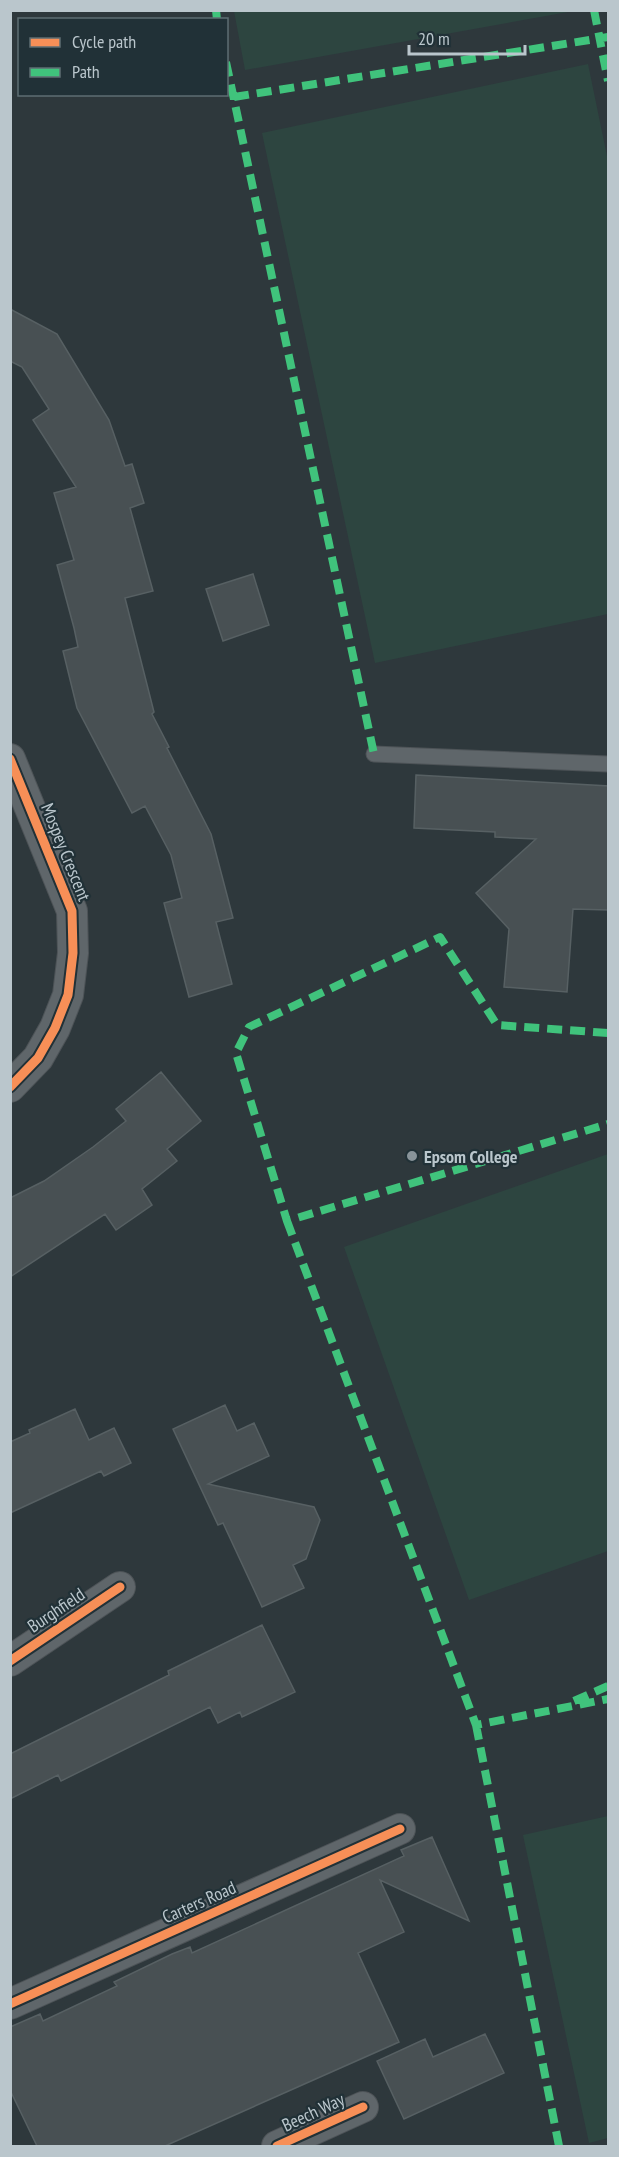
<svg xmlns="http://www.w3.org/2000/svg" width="619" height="2157" viewBox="0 0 619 2157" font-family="'PT Sans Narrow',sans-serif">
<rect width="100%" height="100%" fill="#2e383c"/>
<!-- green -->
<path fill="#2d4540" d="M 567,10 L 568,12 L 245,70 L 234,11 Z
M 588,64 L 608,161 L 608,614 L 375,663 L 262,133 Z
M 608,1154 L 608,1551 L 469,1600 L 344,1247 Z
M 608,1816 L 608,2138 L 589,2143 L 523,1835 Z"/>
<!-- building -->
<path fill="#485053" stroke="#576063" stroke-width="1.5" d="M 10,309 L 57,334 L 109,420 L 125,466 L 132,464 L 144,503 L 130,508 L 153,591 L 125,598 L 154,712 L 152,714 L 169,747 L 167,748 L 211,834 L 233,918 L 216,922 L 232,984 L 189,997 L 164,903 L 182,898 L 171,855 L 145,806 L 132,813 L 77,708 L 63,651 L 78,647 L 74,628 L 57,565 L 74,560 L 54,493 L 76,487 L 33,420 L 49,409 L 22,367 L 10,361 Z
M 253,574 L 269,625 L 223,641 L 206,589 Z
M 416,775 L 609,786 L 609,910 L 573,909 L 567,992 L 504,987 L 509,929 L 476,893 L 536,839 L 495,837 L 495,832 L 414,828 Z
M 161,1072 L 201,1121 L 167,1149 L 177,1161 L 142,1189 L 152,1205 L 116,1230 L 105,1214 L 10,1277 L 10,1198 L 44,1181 L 93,1147 L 126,1121 L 116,1109 Z
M 225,1405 L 237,1431 L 254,1423 L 269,1456 L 208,1484 L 314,1507 L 320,1520 L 306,1559 L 293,1565 L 304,1588 L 262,1607 L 223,1523 L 218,1525 L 173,1429 Z
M 75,1409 L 89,1440 L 114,1428 L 131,1463 L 104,1476 L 101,1471 L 10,1513 L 10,1442 L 30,1433 L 29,1430 Z
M 262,1625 L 295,1692 L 242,1717 L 240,1712 L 218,1723 L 210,1707 L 61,1781 L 58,1775 L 10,1799 L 10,1754 L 169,1675 L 168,1671 Z
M 432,1837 L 469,1921 L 380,1880 L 404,1932 L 358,1953 L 399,2042 L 165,2146 L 37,2146 L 10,2090 L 10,2027 L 40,2014 L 43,2021 L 117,1986 L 114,1982 L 172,1954 L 190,1947 L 192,1953 L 404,1856 L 401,1850 Z
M 485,2034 L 504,2073 L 404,2119 L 377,2061 L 425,2039 L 433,2057 Z"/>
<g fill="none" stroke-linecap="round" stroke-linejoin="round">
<!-- service casing -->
<g stroke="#4d5357" stroke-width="17">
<path id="service" d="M 374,754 L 608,764"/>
</g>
<!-- minor casing -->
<g stroke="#4d5357" stroke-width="32">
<path id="minor" d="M 10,759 L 72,911 L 73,953 L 68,995 L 55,1028 L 38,1058 L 10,1087
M 10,1661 L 120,1587
M 10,2004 L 400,1829
M 277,2146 L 363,2107"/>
</g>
<!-- service -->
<use href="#service" stroke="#5f666a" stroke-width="15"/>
<!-- minor -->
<use href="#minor" stroke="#5f666a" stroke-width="30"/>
<!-- quiet -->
<path stroke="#40c37c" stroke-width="8" stroke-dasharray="15 8" stroke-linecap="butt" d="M 216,10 L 217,20
M 594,10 L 608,81
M 226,62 L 374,754
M 234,97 L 608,37
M 608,1033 L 497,1025 L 440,937 L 249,1027 L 236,1053 L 287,1221 L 608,1124
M 287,1221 L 476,1725 L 608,1699
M 574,1701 L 608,1686
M 476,1725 L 559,2146"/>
<!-- cycleway casing -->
<g stroke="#213137" stroke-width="13">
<path id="cycleway" d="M 10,759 L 72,911 L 73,953 L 68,995 L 55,1028 L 38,1058 L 10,1087
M 10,1661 L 120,1587
M 10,2004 L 400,1829
M 277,2146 L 363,2107"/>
</g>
<!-- cycleway -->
<use href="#cycleway" stroke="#f78f57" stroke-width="9"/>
</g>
<!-- markers -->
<circle fill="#89949a" stroke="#213137" stroke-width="2" cx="412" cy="1156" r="6"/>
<g text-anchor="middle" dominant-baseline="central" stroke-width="4.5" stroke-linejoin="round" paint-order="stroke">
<!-- street labels -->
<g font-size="18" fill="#bac6cc" stroke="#213137">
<text transform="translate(66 852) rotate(68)">Mospey Crescent</text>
<text transform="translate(56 1610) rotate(-34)">Burghfield</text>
<text transform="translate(199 1902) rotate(-24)">Carters Road</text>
<text transform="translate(313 2112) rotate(-25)">Beech Way</text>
</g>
<!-- poi labels -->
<g font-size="18" font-weight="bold" fill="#bac6cc" stroke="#213137" text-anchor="start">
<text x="424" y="1156">Epsom College</text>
</g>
</g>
<!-- border -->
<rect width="619" height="2157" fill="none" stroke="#bac6cc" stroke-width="24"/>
<!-- legend -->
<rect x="18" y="18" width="210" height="78" fill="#213137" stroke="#5e6d73" stroke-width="1.5"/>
<rect x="30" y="38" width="30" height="9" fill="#f78f57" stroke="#5e6d73" stroke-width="1.5"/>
<text x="72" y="48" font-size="18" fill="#bac6cc">Cycle path</text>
<rect x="30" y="68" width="30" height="9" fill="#40c37c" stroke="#5e6d73" stroke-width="1.5"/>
<text x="72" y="78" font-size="18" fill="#bac6cc">Path</text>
<!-- scale -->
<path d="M409 45v9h116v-9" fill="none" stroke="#bac6cc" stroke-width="3"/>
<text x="418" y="45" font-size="18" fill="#bac6cc" stroke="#213137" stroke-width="4.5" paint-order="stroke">20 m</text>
</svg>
